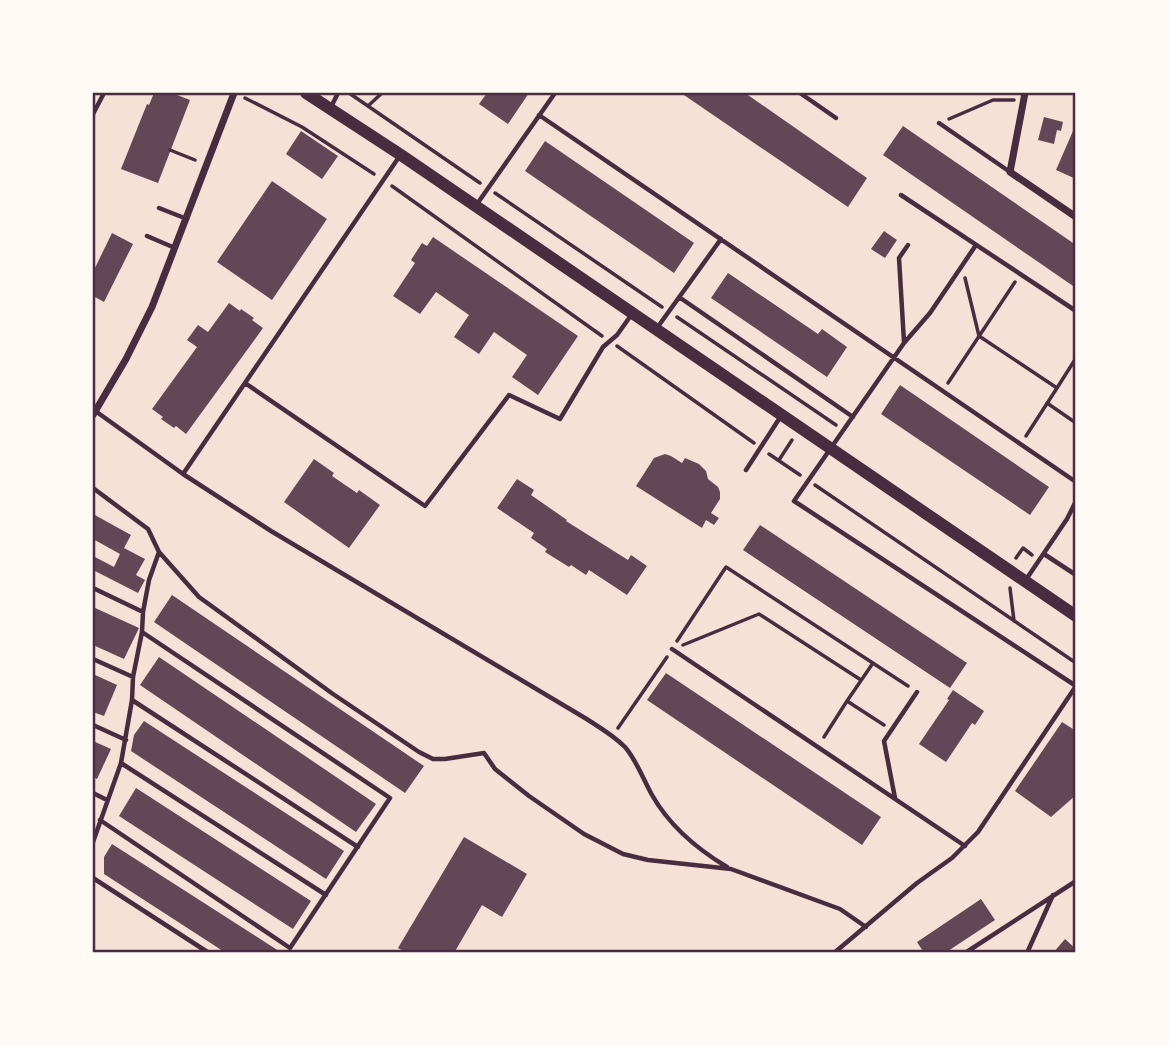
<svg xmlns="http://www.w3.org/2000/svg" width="1169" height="1046" viewBox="0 0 1169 1046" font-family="'Sofia Sans Condensed',sans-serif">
<rect width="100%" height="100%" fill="#f7e1d7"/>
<!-- building -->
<path fill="#644757" d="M 154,93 L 172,93 L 190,100 L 158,183 L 121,169 L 147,104 L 149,105 Z
M 487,93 L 529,93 L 508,124 L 479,104 Z
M 681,93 L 745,93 L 867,178 L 848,207 Z
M 1044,117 L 1063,122 L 1061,131 L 1057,130 L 1054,144 L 1038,140 Z
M 1076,124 L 1076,179 L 1056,170 Z
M 903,126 L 1076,245 L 1076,288 L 883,155 Z
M 301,131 L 338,156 L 322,179 L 286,154 Z
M 545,141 L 694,243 L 674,273 L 525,171 Z
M 272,181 L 327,219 L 272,300 L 217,262 Z
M 884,231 L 897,240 L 885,258 L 871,249 Z
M 112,233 L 133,244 L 104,302 L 93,296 L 93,272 Z
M 433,237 L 578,336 L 538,395 L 512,377 L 527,355 L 494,332 L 479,354 L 454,337 L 469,315 L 436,292 L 420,314 L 393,296 L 415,263 L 411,260 L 422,243 L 427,246 Z
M 728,273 L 818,334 L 822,329 L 847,347 L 827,377 L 711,298 Z
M 229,303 L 240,311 L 241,309 L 254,318 L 252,320 L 263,328 L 186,434 L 176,426 L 174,428 L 161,419 L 163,417 L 152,409 L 197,347 L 187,340 L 198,325 L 208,332 Z
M 900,385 L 1049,487 L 1030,515 L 881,414 Z
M 665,454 L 671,456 L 682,463 L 685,458 L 699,464 L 706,471 L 708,479 L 718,487 L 720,492 L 720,499 L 711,513 L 719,518 L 714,525 L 706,520 L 702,528 L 636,486 L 654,458 Z
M 314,459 L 334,473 L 332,476 L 357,493 L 359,490 L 380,505 L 349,548 L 284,502 Z
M 517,479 L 534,490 L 531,495 L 567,520 L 566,521 L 628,560 L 631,555 L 647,566 L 627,595 L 589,570 L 586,575 L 571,565 L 569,567 L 545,552 L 547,549 L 531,538 L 534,533 L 497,508 Z
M 93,514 L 131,535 L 124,548 L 145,559 L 136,575 L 145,580 L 138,593 L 93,570 L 93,556 L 114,567 L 120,554 L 93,539 Z
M 760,525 L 967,663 L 950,688 L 743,550 Z
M 172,595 L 424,766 L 405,793 L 154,622 Z
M 93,607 L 139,628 L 124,659 L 93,645 Z
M 159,657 L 376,804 L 356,832 L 140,685 Z
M 666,673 L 881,817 L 862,845 L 647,700 Z
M 93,674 L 117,685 L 104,716 L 93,712 Z
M 953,690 L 984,711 L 975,725 L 972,723 L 946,762 L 919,744 L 949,700 L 947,699 Z
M 144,721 L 344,851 L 326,879 L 131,751 L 134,735 Z
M 1062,722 L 1076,731 L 1076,795 L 1051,817 L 1015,791 Z
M 93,741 L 111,749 L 97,779 L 93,777 Z
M 136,788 L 311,901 L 293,929 L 119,816 Z
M 464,837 L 527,874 L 502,917 L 482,905 L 454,953 L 407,953 L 398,948 Z
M 112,844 L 282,953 L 226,953 L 104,874 L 104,857 Z
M 981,899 L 995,920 L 945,953 L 924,953 L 917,942 Z
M 1065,939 L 1076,949 L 1076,953 L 1053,953 Z"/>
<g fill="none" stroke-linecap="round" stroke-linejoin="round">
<!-- path -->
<path stroke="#4a2c40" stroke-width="3.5" d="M 349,93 L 480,183
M 245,98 L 302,127 L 374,174
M 368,106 L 382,93
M 949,119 L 993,100 L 1014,100
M 170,150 L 195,160
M 392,186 L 602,336
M 495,193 L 662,307
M 965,278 L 979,336 L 1057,388 L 1026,436
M 677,317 L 836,425
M 617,346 L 754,443
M 948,383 L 1015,282
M 1057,388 L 1076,358
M 1047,403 L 1076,423
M 769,454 L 800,475
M 779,460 L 792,440
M 815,485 L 1076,663
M 1016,558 L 1023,548 L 1032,555
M 1010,588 L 1014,621
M 677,641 L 726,567 L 908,686
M 683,645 L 759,614 L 861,680
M 873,663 L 847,701 L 884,725
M 618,728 L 667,657
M 824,737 L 847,701"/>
<!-- service -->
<path stroke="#4a2c40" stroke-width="4.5" d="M 800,93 L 836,118
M 331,107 L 338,93
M 93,114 L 104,93
M 539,115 L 1076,482
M 939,123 L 1010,172
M 901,195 L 1076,311
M 477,204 L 555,93
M 159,208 L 187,219
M 147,236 L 175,248
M 976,245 L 930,313 L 904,343 L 794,501 L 1076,686
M 679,297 L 853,417
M 657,328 L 721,239
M 904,342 L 899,258 L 908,245
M 245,383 L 425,506 L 509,395 L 560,419 L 603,347 L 617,335 L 632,314
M 94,410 L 183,474 L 271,531 L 585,718 C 599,727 613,735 625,747 C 637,761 643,779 652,795 C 669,825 697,849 727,867
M 746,470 L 781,416
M 183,474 L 399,157
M 93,488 L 148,529 L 159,552 L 199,597 L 333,694 L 419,752 L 433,759 L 445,759 L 484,753 L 495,769 L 529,796 L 584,834 L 623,854 L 648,860 L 731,869 L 840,909 L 866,927
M 1044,554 L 1076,575
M 1025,581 L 1067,519 L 1076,501
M 93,588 L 143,612
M 672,649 L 965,846
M 93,659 L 133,677
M 132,700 L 358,847
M 93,725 L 126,740
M 121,763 L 326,895
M 93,793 L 107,800
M 895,798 L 884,741 L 917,692
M 100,820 L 290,948 L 390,798 L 142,632
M 93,842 L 121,763 L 132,700 L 133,677 L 142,632 L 143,612 L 149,580 L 159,552
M 93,878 L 209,953
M 1076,949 L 1076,948
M 834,953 L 917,883 L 952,858 L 978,832 L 1076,686
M 965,953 L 1076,881
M 1027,953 L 1053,895"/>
<!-- minor -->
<path stroke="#4a2c40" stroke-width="7" d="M 1025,93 L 1010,172 L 1076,217
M 93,415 L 126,359 L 152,307 L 234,93"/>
<!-- tertiary -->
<path stroke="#4a2c40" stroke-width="12" d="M 306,93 L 401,155 L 1076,616"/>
</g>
<!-- border -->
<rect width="1169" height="1046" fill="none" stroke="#fffaf5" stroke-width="189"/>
<rect x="94" y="94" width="980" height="857" fill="none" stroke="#4a2c40" stroke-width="2.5"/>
</svg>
